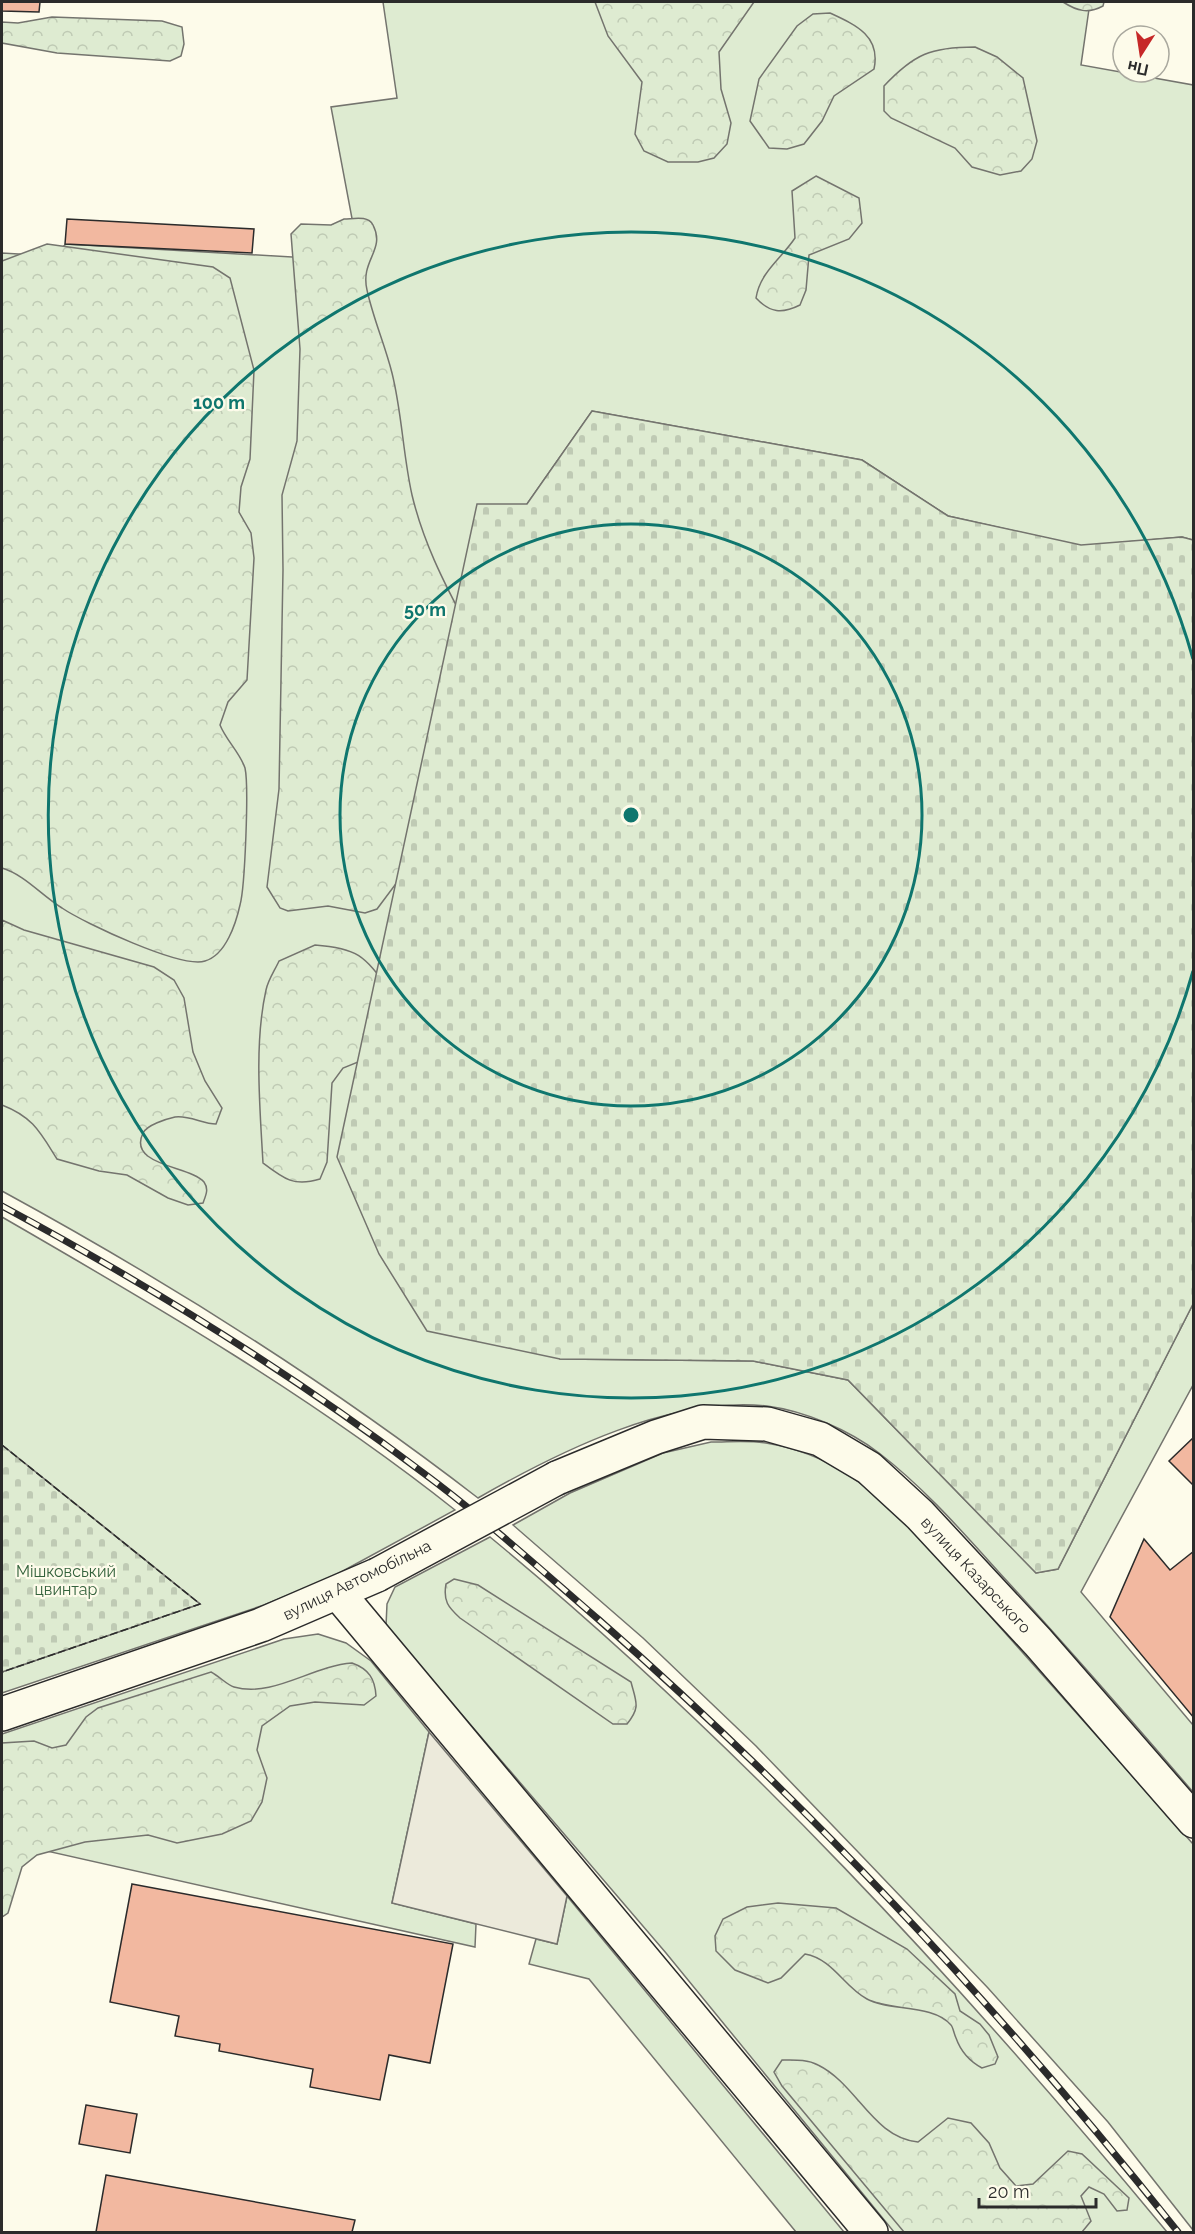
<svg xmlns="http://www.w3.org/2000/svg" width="1195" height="2234" viewBox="0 0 1195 2234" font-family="Raleway,sans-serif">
<defs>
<pattern id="forest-crowns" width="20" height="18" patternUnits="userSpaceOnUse" patternTransform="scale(1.5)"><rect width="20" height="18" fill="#deebd1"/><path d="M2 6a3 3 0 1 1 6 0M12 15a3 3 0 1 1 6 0" fill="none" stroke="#bfcab4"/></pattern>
<pattern id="cemetery-stones" width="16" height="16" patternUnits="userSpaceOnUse" patternTransform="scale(1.5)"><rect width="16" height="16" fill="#deebd1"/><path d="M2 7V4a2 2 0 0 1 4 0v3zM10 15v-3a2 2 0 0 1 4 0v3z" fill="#bfcab4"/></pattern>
</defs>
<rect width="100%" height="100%" fill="#fdfbea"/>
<!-- green -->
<path fill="#deebd1" stroke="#74746e" stroke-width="1.5" d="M 383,2 L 1090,2 L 1081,65 L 1193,85 L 1193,540 L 1182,537 L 1081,546 L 948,516 L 862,460 L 592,411 L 527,504 L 560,1359 L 753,1361 L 848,1380 L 1036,1573 L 1058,1569 L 1193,1304 L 1193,1385 L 1081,1592 L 1193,1725 L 1193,1792 C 1132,1721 1070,1650 1007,1581 C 966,1536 927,1490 879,1453 C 849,1430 805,1411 767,1406 C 670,1396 560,1451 478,1498 C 329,1383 167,1281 2,1191 L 2,253 L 53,256 L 66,244 L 360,261 L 331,107 L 397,98 Z
M 2,1217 C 158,1307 314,1398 455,1510 L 330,1578 L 264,1605 L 2,1693 L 2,1672 L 200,1604 L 2,1445 Z
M 711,1442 C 729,1442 749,1440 766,1443 C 832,1454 864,1484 911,1527 L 1193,1844 L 1193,2230 L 1108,2122 L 988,1988 L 860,1854 L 756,1746 L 643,1638 L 513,1525 L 570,1493 L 663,1453 Z
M 490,1537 C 742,1745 959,1981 1167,2232 L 894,2232 L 666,1953 L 386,1626 L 387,1604 L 395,1587 Z
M 318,1634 L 346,1643 L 371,1661 L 429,1732 L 392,1903 L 476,1924 L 475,1947 L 2,1841 L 2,1734 L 284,1639 Z
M 567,1896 L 844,2232 L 796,2232 L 589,1979 L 529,1964 L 536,1939 L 557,1944 Z"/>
<!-- forest -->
<path fill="url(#forest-crowns)" stroke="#74746e" stroke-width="1.5" d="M 595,2 L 754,2 L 719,52 L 721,89 L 731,123 L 727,144 L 714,158 L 698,162 L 668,162 L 644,151 L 635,134 L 642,82 L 608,36 Z
M 1063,2 L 1104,2 L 1103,6 C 1088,14 1077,11 1063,2 Z
M 830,13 C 856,25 881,36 874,69 L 834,96 L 822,121 L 804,144 L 787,149 L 769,148 L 750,121 L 759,79 L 797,26 L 813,14 Z
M 52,17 L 162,21 L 182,27 L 184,44 L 181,56 L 170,61 L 57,53 L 2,43 L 2,22 L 18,23 Z
M 975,47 L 997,57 L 1023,78 L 1037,141 L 1032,159 L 1021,171 L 1000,175 L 972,167 L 955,148 L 891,118 L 884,111 L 884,86 C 914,54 931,47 975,47 Z
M 816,176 L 859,198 L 862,223 L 849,239 L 809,255 L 806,290 L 800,305 C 782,314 770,313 756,298 C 760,272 781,259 795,238 L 792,191 Z
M 344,219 C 353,219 368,215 373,225 C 386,250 360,260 367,290 C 373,318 385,345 392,373 C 402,413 403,455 412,495 C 423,541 443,581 465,622 L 404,873 L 377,909 L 365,913 L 328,906 L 288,911 L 280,908 L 267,887 L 279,789 L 283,570 L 282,495 L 297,441 L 300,349 L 291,234 L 301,224 L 331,225 Z
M 47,244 L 213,267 L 230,278 L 254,370 L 250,459 L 241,487 L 239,512 L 251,533 L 254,558 L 247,680 L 228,702 L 220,725 C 226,740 240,753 245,768 C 249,786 245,887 240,905 C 236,923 226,955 205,961 C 182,969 84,923 62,908 C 41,895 25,875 2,868 L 2,261 Z
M 2,920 L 24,930 L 154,967 L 174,980 L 184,998 L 193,1052 L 205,1081 L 222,1108 L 216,1124 C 203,1124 189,1115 175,1117 C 166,1119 147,1125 143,1133 C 127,1166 191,1166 204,1182 C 209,1189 206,1195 203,1203 L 188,1205 L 168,1198 L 127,1175 L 99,1171 L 57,1159 C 40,1132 33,1117 2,1105 Z
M 315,945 C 358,948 364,956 389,989 L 373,1056 L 343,1068 L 332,1083 L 327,1162 L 320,1179 C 294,1187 284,1179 263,1163 C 260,1109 254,1044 266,990 C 268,980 275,970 279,961 Z
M 454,1579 L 478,1585 L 631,1682 C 636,1702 641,1707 627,1724 L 613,1724 L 460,1618 C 448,1607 443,1601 446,1584 Z
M 352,1663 C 369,1669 375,1679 376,1696 L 364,1705 L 315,1702 L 290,1706 L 262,1726 L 257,1750 L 267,1778 L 262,1802 L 251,1821 L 222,1834 L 177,1843 L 148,1835 L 85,1842 L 37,1855 L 22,1867 L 8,1913 L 2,1917 L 2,1743 L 34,1741 L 52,1748 L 66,1745 L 86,1717 L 98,1708 L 211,1672 C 219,1676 227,1685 234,1687 C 273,1698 312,1666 352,1663 Z
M 778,1903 L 836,1908 L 907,1949 L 955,1994 L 960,2011 L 980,2024 L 989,2035 L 998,2057 L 995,2064 L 982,2068 C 969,2061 961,2052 956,2038 C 954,2034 953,2027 951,2025 C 933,2004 888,2011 867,1999 C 844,1987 833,1959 805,1954 L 781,1978 L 768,1983 L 735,1970 L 716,1951 L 715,1936 L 723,1919 L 747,1907 Z
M 782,2060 C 794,2060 807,2059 818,2065 C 857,2084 873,2138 918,2142 L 948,2118 L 971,2123 L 989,2143 L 1000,2168 L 1016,2186 L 1033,2184 L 1068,2151 L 1082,2154 L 1129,2198 L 1127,2210 L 1117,2211 L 1104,2194 L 1089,2187 L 1081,2196 L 1091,2221 L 1082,2232 L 904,2232 L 782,2086 L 774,2072 Z"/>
<!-- cemetery -->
<path fill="url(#cemetery-stones)" stroke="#74746e" stroke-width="1.5" d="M 592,411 L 862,460 L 948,516 L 1081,545 L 1182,537 L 1193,540 L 1193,1304 L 1058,1569 L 1036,1573 L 848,1380 L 753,1361 L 560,1359 L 427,1331 L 379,1254 L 337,1157 L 477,504 L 527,504 Z
M 2,1445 L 200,1604 L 2,1672 Z"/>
<!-- parking -->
<path fill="#eceadb" stroke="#74746e" stroke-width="1.5" d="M 429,1732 L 567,1896 L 557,1944 L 392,1903 Z"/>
<!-- building -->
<path fill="#f2b8a0" stroke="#2b2b2b" stroke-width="1.5" d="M 2,2 L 40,2 L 39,12 L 2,11 Z
M 67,219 L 254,229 L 252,253 L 65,244 Z
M 1194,1437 L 1194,1486 L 1169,1461 Z
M 1144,1539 L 1170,1570 L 1194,1551 L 1194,1718 L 1110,1617 Z
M 132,1884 L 453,1944 L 430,2063 L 389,2055 L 380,2100 L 310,2087 L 313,2069 L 219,2051 L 220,2044 L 175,2036 L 179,2016 L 110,2002 Z
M 86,2105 L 137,2114 L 130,2153 L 79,2144 Z
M 106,2175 L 355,2220 L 352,2232 L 96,2232 Z"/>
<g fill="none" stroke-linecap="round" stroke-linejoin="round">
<!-- street casing -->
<g stroke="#2b2b2b" stroke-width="36">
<path id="street" d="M 338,1593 L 871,2232"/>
</g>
<!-- secondary casing -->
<g stroke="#2b2b2b" stroke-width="36">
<path id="secondary" d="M 557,1478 L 656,1437 L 703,1422 L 767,1424 L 820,1439 L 869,1468 L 920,1515 L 1038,1642 L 1194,1821
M 2,1714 L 261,1625 L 377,1575"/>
</g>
<!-- street -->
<use href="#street" stroke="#fdfbea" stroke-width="33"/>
<!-- secondary -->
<use href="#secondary" stroke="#fdfbea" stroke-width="33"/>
<!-- rail casing -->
<g stroke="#2b2b2b" stroke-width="7">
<path id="rail" d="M 2,1206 C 147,1284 290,1372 422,1472 C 483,1517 540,1569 598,1619 C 809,1804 1003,2012 1178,2232"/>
</g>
<!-- rail -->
<use href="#rail" stroke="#fdfbea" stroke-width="4.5" stroke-dasharray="14" stroke-linecap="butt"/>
<!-- secondary-bridge casing -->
<g stroke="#2b2b2b" stroke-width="36" stroke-linecap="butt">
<path id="secondary-bridge" d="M 377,1575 L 557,1478"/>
</g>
<!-- secondary-bridge -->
<use href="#secondary-bridge" stroke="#fdfbea" stroke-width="33"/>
<!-- fence -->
<path stroke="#2b2b2b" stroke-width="1.5" stroke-dasharray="8 3" stroke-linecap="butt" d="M 2,1445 L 200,1604 L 2,1672"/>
</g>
<!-- distance rings -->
<g fill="none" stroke="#0f766e" stroke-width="3">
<circle cx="631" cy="815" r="291"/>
<path d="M1193 971A583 583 0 1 1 1193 659"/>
</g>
<g text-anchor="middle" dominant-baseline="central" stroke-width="4.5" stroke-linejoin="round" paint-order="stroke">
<!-- park labels -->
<g font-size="16" fill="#34623c" stroke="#fdfbea">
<text x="66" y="1571">Мішковський<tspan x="66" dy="18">цвинтар</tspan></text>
</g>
<!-- street labels -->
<g font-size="16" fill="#2b2b2b" stroke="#fdfbea">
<text transform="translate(976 1575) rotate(47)">вулиця Казарського</text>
<text transform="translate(357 1580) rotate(-26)">вулиця Автомобільна</text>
</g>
</g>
<circle cx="631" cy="815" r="9" fill="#0f766e" stroke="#fdfbea" stroke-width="3"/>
<g font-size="18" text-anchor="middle" font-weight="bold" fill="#0f766e" stroke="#fdfbea" stroke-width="4.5" stroke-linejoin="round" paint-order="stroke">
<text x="219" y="409">100 m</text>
<text x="425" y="616">50 m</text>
</g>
<!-- border -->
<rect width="1195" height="2234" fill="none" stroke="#2b2b2b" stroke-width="6"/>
<!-- north arrow -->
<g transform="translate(1141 54) rotate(192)"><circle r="28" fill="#fdfbea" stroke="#a9a89e" stroke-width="1.5"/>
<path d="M0-4.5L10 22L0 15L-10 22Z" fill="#c62828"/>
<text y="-9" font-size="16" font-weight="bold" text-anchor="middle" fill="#2b2b2b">Пн</text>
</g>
<!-- scale -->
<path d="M979 2198v9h117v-9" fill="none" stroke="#2b2b2b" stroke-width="3"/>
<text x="988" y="2198" font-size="18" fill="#2b2b2b" stroke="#fdfbea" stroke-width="4.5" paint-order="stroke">20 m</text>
</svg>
